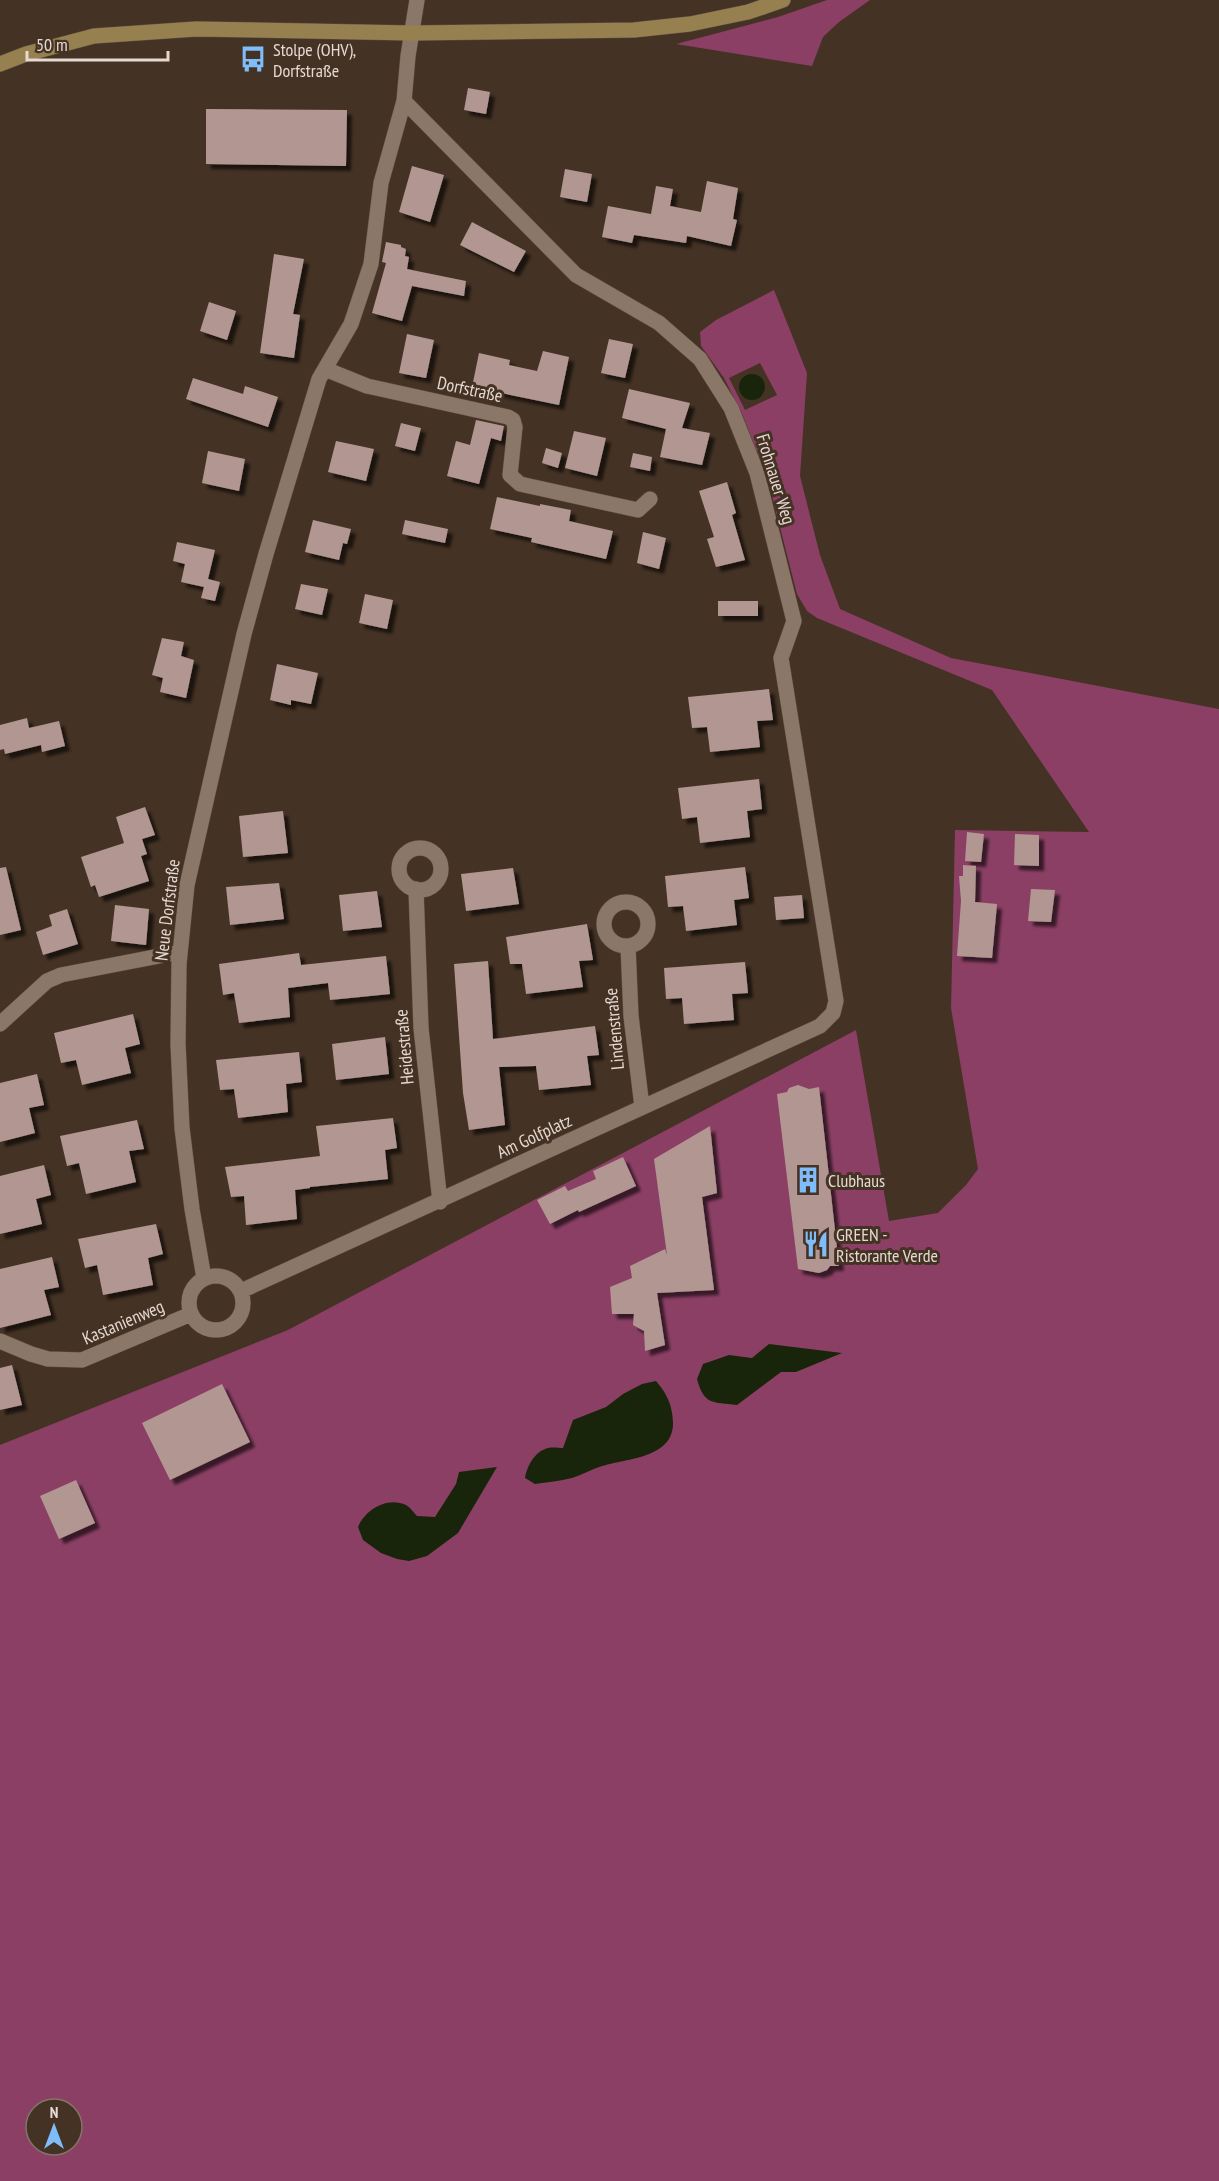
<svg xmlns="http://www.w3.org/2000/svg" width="1219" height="2181" viewBox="0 0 1219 2181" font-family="'PT Sans Narrow',sans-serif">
<defs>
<filter id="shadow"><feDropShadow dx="5" dy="5" stdDeviation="1.5" flood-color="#0009"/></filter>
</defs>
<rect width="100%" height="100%" fill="#443224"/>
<!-- green -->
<path fill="#8b3f64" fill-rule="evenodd" d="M 827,0 L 870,0 L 839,22 L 823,37 L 812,66 L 676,44 L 778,17 Z
M 774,290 L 807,373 L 800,476 L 820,555 L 840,609 L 951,658 L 1219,709 L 1219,2181 L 0,2181 L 0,1445 L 288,1330 L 856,1030 L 889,1221 L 938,1213 L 966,1185 L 978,1169 L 951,1008 L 955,830 L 1089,832 L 992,690 L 817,618 L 807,611 L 797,594 L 768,480 L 743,416 L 724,378 L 701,346 L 700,332 L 716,320 ZM 760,363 L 777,395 L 745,410 L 729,378 ZM 36,2109 L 72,2109 L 72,2145 L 36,2145 Z"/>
<!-- water -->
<path fill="#19250a" d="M739 387a13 13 0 1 1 26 0a13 13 0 1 1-26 0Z
M 769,1344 L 842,1353 L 796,1372 L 781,1372 L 737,1405 C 712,1402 704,1405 697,1379 L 703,1364 L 729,1355 L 752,1358 Z
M 656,1381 C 667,1394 672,1404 673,1422 C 674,1458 628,1458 602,1466 C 592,1469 582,1475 572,1478 C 560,1481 547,1482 535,1484 L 525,1478 C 527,1466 535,1451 548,1448 C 553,1447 559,1448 563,1448 L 573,1420 L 606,1407 L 623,1394 L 642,1384 Z
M 497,1467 L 458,1533 L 427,1556 L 409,1561 L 397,1559 L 381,1553 L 363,1540 L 358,1527 C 365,1510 387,1496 406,1505 C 410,1507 414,1513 417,1516 L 435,1517 L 456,1484 L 459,1472 Z"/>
<!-- building -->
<path fill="#b29692" filter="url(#shadow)" d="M 468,88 L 490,92 L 486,114 L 464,110 Z
M 206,109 L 347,110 L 346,166 L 206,164 Z
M 412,166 L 444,175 L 430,222 L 399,212 Z
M 565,169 L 592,174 L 587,202 L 560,197 Z
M 707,181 L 738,188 L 733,219 L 737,220 L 731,246 L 687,236 L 686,243 L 634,235 L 632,243 L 602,237 L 608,206 L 651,214 L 656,186 L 673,189 L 670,206 L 701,212 Z
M 472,222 L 526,251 L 514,272 L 460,245 Z
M 386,242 L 401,245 L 401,247 L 406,249 L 405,256 L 409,257 L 407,269 L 466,281 L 464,296 L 412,286 L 402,321 L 372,313 L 386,263 L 382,262 Z
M 274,254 L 304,259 L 293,314 L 300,315 L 294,358 L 260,353 Z
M 209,302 L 236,311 L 227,340 L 200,331 Z
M 407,334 L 434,340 L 426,378 L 399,373 Z
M 609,339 L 633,344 L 625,378 L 601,373 Z
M 543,351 L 569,357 L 559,405 L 472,387 L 479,353 L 510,360 L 509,365 L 537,371 Z
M 193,378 L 243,394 L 245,386 L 278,397 L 268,427 L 186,399 Z
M 629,389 L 690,403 L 682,428 L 710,433 L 702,465 L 660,457 L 666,429 L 622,418 Z
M 476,420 L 504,426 L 501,441 L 491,438 L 479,484 L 447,476 L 456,441 L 470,445 Z
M 401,423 L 421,428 L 415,451 L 395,446 Z
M 574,431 L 606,438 L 597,476 L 565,468 Z
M 336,441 L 374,449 L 366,481 L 328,472 Z
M 546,448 L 562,453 L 558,468 L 542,463 Z
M 208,451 L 245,459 L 239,491 L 202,483 Z
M 633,453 L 652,457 L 650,471 L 630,467 Z
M 727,482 L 736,513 L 732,515 L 745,560 L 716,567 L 707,539 L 714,537 L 699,491 Z
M 497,497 L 540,506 L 540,504 L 571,510 L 569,521 L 613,531 L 606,559 L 531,542 L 532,538 L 490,529 Z
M 313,520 L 351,529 L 347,544 L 343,543 L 339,560 L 305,552 Z
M 405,520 L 448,529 L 445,543 L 402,534 Z
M 643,532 L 666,538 L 659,569 L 637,563 Z
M 177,542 L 215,550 L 208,579 L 220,582 L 215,601 L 201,598 L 204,587 L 181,582 L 185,564 L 173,561 Z
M 301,584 L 328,589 L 322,615 L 295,609 Z
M 365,594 L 393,600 L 387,629 L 359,623 Z
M 718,601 L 758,601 L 758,616 L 718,616 Z
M 162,638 L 184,642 L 181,656 L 194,660 L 186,698 L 160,692 L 163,678 L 152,675 Z
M 277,664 L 318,673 L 311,704 L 291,700 L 291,705 L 270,700 Z
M 769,689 L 773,720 L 757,721 L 760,747 L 710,752 L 707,727 L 692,728 L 688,697 Z
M 27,718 L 29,728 L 59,721 L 65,746 L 42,752 L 41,745 L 5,754 L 4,749 L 0,750 L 0,725 Z
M 759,779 L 762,809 L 747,811 L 750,837 L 700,843 L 697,817 L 682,819 L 678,788 Z
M 145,807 L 155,835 L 142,839 L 147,854 L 141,856 L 149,881 L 99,897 L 95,885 L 91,887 L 81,857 L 124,843 L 116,817 Z
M 283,811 L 288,853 L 243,857 L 239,816 Z
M 967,832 L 984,834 L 981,862 L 965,861 Z
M 1015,834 L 1039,835 L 1039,866 L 1014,865 Z
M 963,865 L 976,866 L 975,902 L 997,904 L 992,958 L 957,956 L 961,901 L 959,876 L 963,876 Z
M 6,867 L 21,930 L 0,935 L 0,868 Z
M 745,867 L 749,898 L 734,900 L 737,925 L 686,931 L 683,906 L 668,907 L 665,876 Z
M 513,868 L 519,904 L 466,911 L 461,874 Z
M 279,883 L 284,919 L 230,925 L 226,887 Z
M 1031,889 L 1055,890 L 1051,922 L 1028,921 Z
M 377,891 L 382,927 L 343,931 L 339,895 Z
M 802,895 L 804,918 L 776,920 L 774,897 Z
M 115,905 L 149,909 L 146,945 L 111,941 Z
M 67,909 L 78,944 L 43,955 L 36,932 L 52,926 L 49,915 Z
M 587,924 L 593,960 L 579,961 L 583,987 L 526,994 L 522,964 L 510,964 L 506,937 Z
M 299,953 L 301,965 L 386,956 L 390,994 L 330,1000 L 328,983 L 288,988 L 290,1017 L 239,1023 L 234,993 L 223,995 L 219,964 Z
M 488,961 L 493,1039 L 595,1026 L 599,1055 L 587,1056 L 591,1085 L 539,1090 L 536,1066 L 499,1067 L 505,1125 L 469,1130 L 463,1093 L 454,964 Z
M 745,962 L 748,993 L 732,994 L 734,1020 L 684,1024 L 682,998 L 666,999 L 664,968 Z
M 133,1014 L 140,1044 L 125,1048 L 131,1073 L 82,1085 L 76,1060 L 61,1063 L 54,1033 Z
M 385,1037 L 389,1074 L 336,1080 L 332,1044 Z
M 299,1052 L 302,1082 L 286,1084 L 288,1112 L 238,1118 L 234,1089 L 220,1090 L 216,1060 Z
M 37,1074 L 44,1105 L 29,1108 L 35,1133 L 0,1142 L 0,1083 Z
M 798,1085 L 809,1089 L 819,1087 L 839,1266 L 830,1266 L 827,1270 L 819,1273 L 798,1269 L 777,1094 L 787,1092 L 789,1088 Z
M 393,1118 L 397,1148 L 385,1150 L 388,1179 L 310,1187 L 310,1188 L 295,1190 L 297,1219 L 246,1225 L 244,1196 L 231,1197 L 225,1167 L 320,1156 L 316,1126 Z
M 137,1120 L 144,1149 L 129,1151 L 136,1182 L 86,1194 L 79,1163 L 67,1166 L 60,1136 Z
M 710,1126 L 717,1193 L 702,1197 L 714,1290 L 657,1293 L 665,1345 L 645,1351 L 644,1331 L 633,1325 L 634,1314 L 612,1314 L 610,1287 L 632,1278 L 630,1266 L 665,1249 L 667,1255 L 654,1159 Z
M 623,1157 L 636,1186 L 579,1212 L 578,1210 L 550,1224 L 537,1200 L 565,1186 L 568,1191 L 596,1179 L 593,1171 Z
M 44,1165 L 51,1195 L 36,1199 L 42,1224 L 0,1234 L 0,1176 Z
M 156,1224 L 163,1254 L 148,1258 L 153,1285 L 103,1295 L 97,1265 L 85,1268 L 78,1239 Z
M 52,1257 L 59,1287 L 44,1290 L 51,1315 L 0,1328 L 0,1269 Z
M 12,1365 L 22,1405 L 0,1410 L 0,1368 Z
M 222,1384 L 250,1442 L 170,1480 L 142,1423 Z
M 76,1480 L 95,1523 L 59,1539 L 40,1496 Z"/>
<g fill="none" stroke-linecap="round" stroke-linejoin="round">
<!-- street casing -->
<g stroke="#5e4f43" stroke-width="16">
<path id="street" d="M 325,369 L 367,386 L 508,417 L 513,420 L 515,427 L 510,475 L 520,484 L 638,510 L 650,499
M399 869a21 21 0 1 1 42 0a21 21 0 1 1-42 0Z
M 416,889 L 421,1028 L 440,1202
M604 924a22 22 0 1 1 44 0a22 22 0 1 1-44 0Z
M 628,946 L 631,1016 L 642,1107
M 0,1024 L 47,981 L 61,975 L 180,952
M189 1303a27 27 0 1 1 54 0a27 27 0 1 1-54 0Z
M 204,1278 L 192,1209 L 182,1128 L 178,1044 L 179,964 L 187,885 L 244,634 L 266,554 L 319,379 L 351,324 L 371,264 L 381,183 L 404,101 L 408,56 L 417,0
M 241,1291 L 820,1026 L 833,1013 L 836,1001 L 781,658 L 794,621 L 757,473 L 731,408 L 700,359 L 659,323 L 576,275 L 404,101
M 0,1341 L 31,1354 L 48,1359 L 82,1360 L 191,1314"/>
</g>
<!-- secondary casing -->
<g stroke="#5e4f43" stroke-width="16">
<path id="secondary" d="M 0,64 L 26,54 L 94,36 L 196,29 L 412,33 L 634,30 L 690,24 L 748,12 L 783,0"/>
</g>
<!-- street -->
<use href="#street" stroke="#8b7767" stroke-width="15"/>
<!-- secondary -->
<use href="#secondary" stroke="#96804f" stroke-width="15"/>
</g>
<!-- icons -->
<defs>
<g id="bus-bare" transform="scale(2.07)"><path d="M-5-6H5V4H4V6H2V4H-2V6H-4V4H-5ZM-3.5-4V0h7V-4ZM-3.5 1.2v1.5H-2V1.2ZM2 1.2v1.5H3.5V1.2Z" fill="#7fbdfa" stroke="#443224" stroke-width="2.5" paint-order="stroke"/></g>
<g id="building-bare" transform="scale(2.07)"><path d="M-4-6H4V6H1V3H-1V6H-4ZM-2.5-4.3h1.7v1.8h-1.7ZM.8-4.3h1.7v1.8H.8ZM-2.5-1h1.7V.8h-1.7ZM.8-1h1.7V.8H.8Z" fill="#7fbdfa" stroke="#443224" stroke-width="2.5" paint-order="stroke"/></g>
<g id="restaurant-bare" transform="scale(2.07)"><path d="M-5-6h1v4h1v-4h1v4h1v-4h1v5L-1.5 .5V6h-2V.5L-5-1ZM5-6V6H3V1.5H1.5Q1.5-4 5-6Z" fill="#7fbdfa" stroke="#443224" stroke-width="2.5" paint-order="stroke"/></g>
</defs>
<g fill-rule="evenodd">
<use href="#bus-bare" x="253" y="59"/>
<use href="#building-bare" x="808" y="1180"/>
<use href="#restaurant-bare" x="816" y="1244"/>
</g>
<g text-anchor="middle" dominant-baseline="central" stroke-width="6" stroke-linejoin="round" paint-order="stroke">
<!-- poi labels -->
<g font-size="18" fill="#e5d9d1" stroke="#443224" text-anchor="start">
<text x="273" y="49">Stolpe (OHV),<tspan x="273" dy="21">Dorfstraße</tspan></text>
<text x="828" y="1180">Clubhaus</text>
<text x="836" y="1234">GREEN -<tspan x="836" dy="21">Ristorante Verde</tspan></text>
</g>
<!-- street labels -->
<g font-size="18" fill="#e5d9d1" stroke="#443224">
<text transform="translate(470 389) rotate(12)">Dorfstraße</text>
<text transform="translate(776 479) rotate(73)">Frohnauer Weg</text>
<text transform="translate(167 910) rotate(-83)">Neue Dorfstraße</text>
<text transform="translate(614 1029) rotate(-95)">Lindenstraße</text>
<text transform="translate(404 1047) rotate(-95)">Heidestraße</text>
<text transform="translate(534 1136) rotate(-25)">Am Golfplatz</text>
<text transform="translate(123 1322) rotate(-23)">Kastanienweg</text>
</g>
</g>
<!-- north arrow -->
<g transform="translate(54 2127)"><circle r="28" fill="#443224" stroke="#847569" stroke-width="1.5"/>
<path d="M0-4.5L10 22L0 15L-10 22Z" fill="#7fbdfa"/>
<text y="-9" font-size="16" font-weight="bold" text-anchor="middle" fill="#e5d9d1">N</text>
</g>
<!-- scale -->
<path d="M27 51v9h141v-9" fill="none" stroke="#e5d9d1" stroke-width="3"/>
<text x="36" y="51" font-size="18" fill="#e5d9d1" stroke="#443224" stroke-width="4.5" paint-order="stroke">50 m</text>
</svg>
